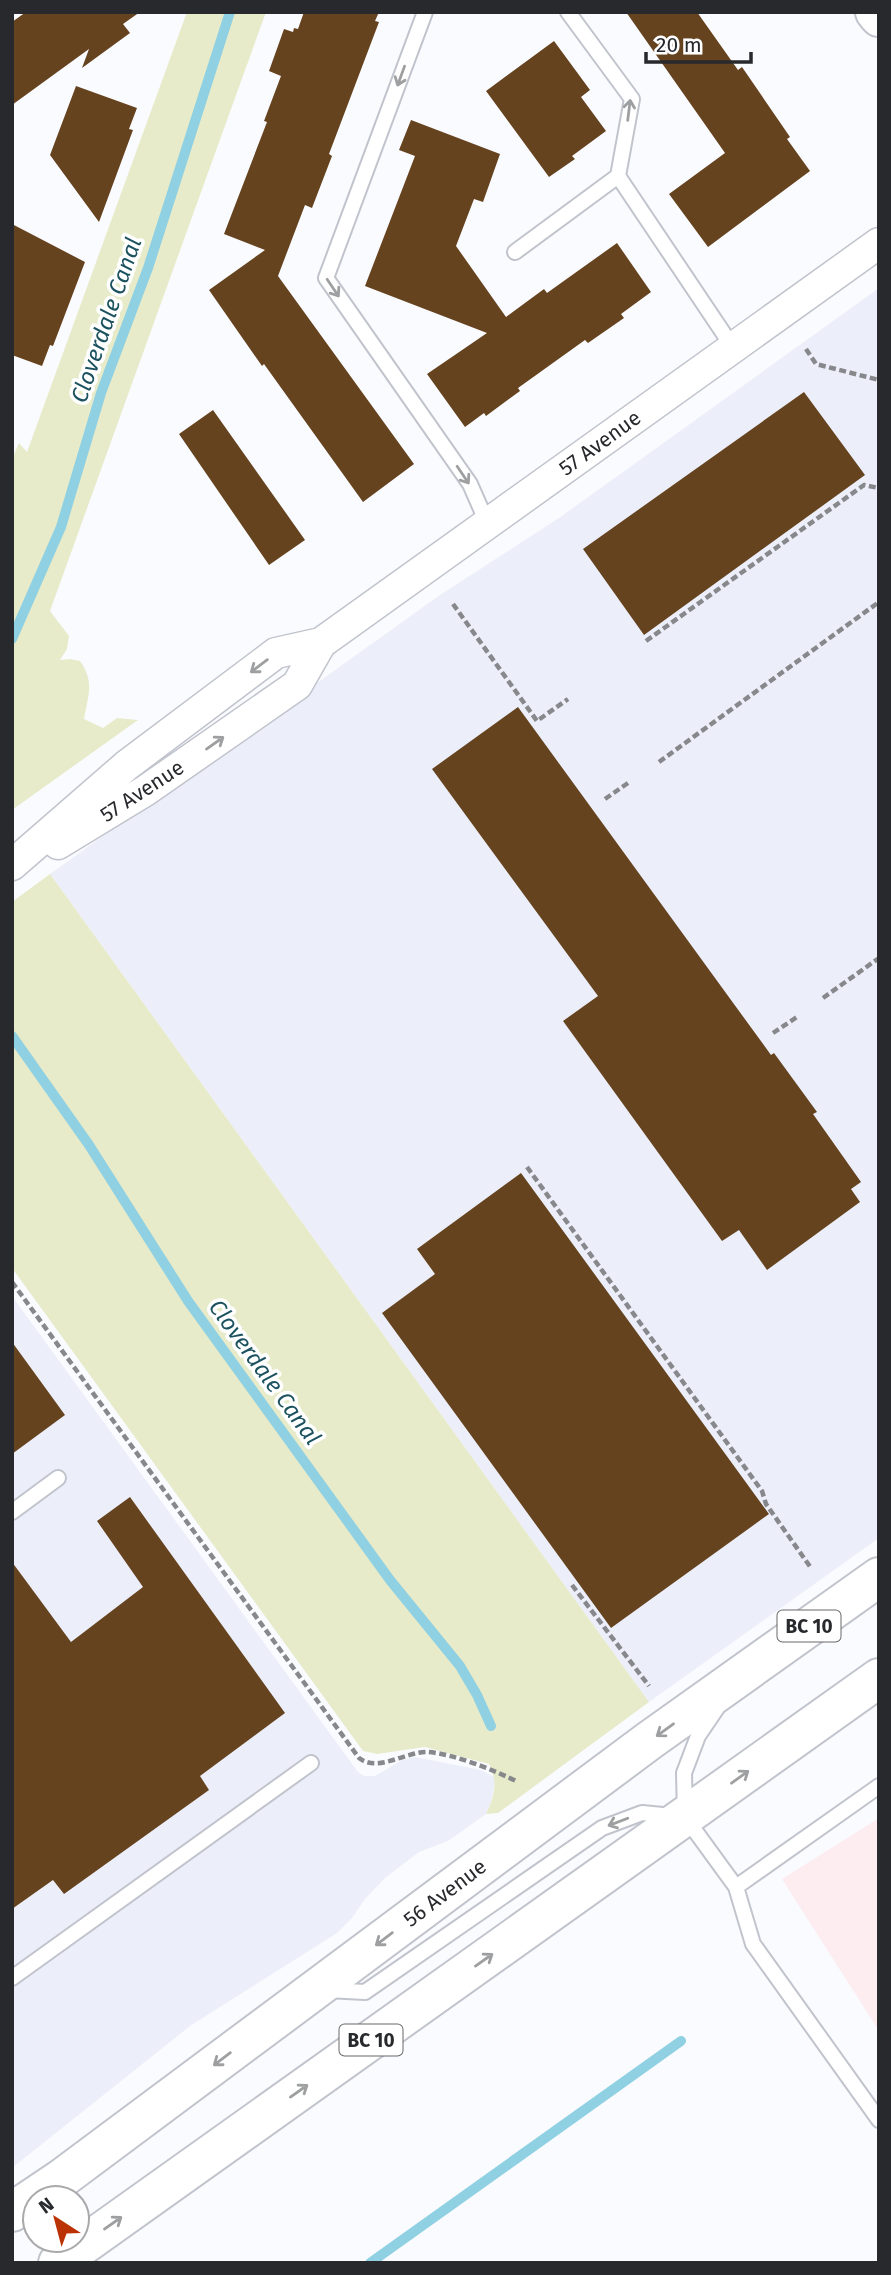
<svg xmlns="http://www.w3.org/2000/svg" width="891" height="2275" viewBox="0 0 891 2275" font-family="'Fira Sans',sans-serif">
<rect width="100%" height="100%" fill="#fafbff"/>
<!-- built -->
<path fill="#eceff9" d="M 879,288 L 879,1538 L 649,1702 L 50,874 L 440,595 L 559,518 Z
M 12,1296 L 358,1772 L 364,1776 L 375,1776 L 402,1760 L 415,1757 L 481,1770 L 496,1778 L 491,1802 L 486,1814 L 448,1841 L 419,1852 L 385,1878 L 365,1899 L 352,1918 L 337,1933 L 190,2026 L 12,2168 Z"/>
<!-- industrial -->
<path fill="#fdedf0" d="M 879,1818 L 879,2031 L 782,1879 Z"/>
<!-- green -->
<path fill="#e7ebca" d="M 187,12 L 266,12 L 50,611 L 69,636 L 67,649 L 60,660 L 70,659 L 80,661 C 95,682 88,696 84,719 L 103,728 L 117,718 L 138,720 L 12,810 L 12,459 L 19,443 L 27,452 Z
M 50,874 L 649,1702 L 498,1813 L 486,1814 C 495,1795 498,1782 489,1764 L 425,1747 L 377,1754 L 363,1751 L 12,1268 L 12,902 Z"/>
<g fill="none" stroke-linecap="round" stroke-linejoin="round">
<!-- stream -->
<path stroke="#8fd0e2" stroke-width="10" d="M 12,639 L 61,527 L 101,393 L 148,268 L 230,12
M 12,1036 L 89,1145 L 188,1301 L 390,1580 L 460,1666 L 477,1695 L 491,1726
M 370,2263 L 681,2041"/>
</g>
<!-- building -->
<path fill="#66431f" d="M 26,12 L 140,12 L 123,24 L 130,33 L 82,68 L 89,49 L 12,105 L 12,22 Z
M 304,12 L 379,12 L 375,21 L 379,22 L 329,154 L 332,156 L 312,208 L 305,205 L 278,276 L 414,464 L 363,502 L 264,364 L 262,366 L 209,290 L 265,250 L 224,234 L 267,122 L 264,121 L 281,76 L 269,71 L 284,29 L 293,32 L 294,28 L 298,29 Z
M 626,12 L 697,12 L 738,70 L 742,67 L 790,137 L 787,139 L 810,171 L 708,247 L 669,194 L 725,153 Z
M 554,41 L 590,90 L 581,97 L 606,131 L 572,156 L 575,159 L 549,177 L 486,91 Z
M 76,86 L 137,108 L 129,129 L 133,130 L 99,222 L 50,155 Z
M 411,120 L 500,154 L 483,202 L 474,199 L 456,246 L 506,317 L 544,289 L 547,293 L 617,243 L 651,292 L 621,314 L 624,318 L 588,343 L 585,340 L 518,388 L 520,391 L 486,416 L 484,413 L 465,427 L 427,374 L 487,333 L 365,286 L 415,156 L 399,150 Z
M 12,224 L 85,262 L 53,346 L 50,345 L 42,366 L 12,355 Z
M 804,392 L 865,475 L 644,635 L 583,549 Z
M 213,410 L 305,540 L 269,565 L 179,434 Z
M 518,707 L 771,1055 L 774,1053 L 817,1112 L 813,1114 L 861,1182 L 851,1189 L 860,1202 L 767,1270 L 739,1230 L 722,1241 L 563,1021 L 598,996 L 432,769 Z
M 521,1173 L 769,1514 L 611,1628 L 382,1313 L 435,1274 L 417,1249 Z
M 12,1342 L 65,1415 L 12,1454 Z
M 130,1497 L 285,1713 L 200,1776 L 209,1790 L 64,1894 L 53,1880 L 12,1909 L 12,1562 L 71,1642 L 143,1587 L 97,1521 Z"/>
<g fill="none" stroke-linecap="round" stroke-linejoin="round">
<!-- service casing -->
<g stroke="#c1c4cd" stroke-width="18">
<path id="service" d="M 425,12 L 326,278 L 470,484 L 488,525
M 618,176 L 734,349
M 515,252 L 618,176 L 632,99 L 568,12
M 12,1512 L 58,1478
M 717,1708 L 698,1736 L 684,1773 L 685,1817 L 736,1887 L 753,1944 L 879,2120
M 736,1887 L 879,1786
M 12,1978 L 311,1763
M 327,1990 L 365,1992 L 602,1828 L 642,1813 L 673,1816"/>
</g>
<!-- minor casing -->
<g stroke="#c1c4cd" stroke-width="33">
<path id="minor" d="M 58,844 L 145,791 L 297,685 L 321,643
M 12,865 L 127,765 L 276,653 L 321,643 L 879,243"/>
</g>
<!-- trunk casing -->
<g stroke="#c1c4cd" stroke-width="42">
<path id="trunk" d="M 875,12 L 879,17
M 12,2212 L 61,2179 L 650,1740 L 879,1577
M 58,2263 L 879,1678"/>
</g>
<!-- path -->
<path stroke="#87888c" stroke-width="4.5" stroke-dasharray="7 3.5" stroke-linecap="butt" d="M 806,349 L 816,364 L 879,380
M 453,604 L 537,721 L 568,699
M 646,641 L 864,485 L 879,488
M 659,762 L 879,602
M 605,799 L 628,783
M 823,998 L 879,958
M 773,1033 L 797,1017
M 527,1167 L 762,1491 L 766,1504 L 811,1568
M 12,1282 L 359,1758 C 378,1773 406,1751 428,1752 C 454,1754 494,1770 518,1782
M 572,1585 L 649,1686"/>
<!-- service -->
<use href="#service" stroke="#fff" stroke-width="14"/>
<!-- minor -->
<use href="#minor" stroke="#fff" stroke-width="30"/>
<!-- trunk -->
<use href="#trunk" stroke="#fff" stroke-width="38"/>
</g>
<!-- one-way arrows -->
<defs><path id="oneway-shaft" d="M-6 0H5M1.5-3L5.5 0L1.5 3" fill="none" stroke-width="1.6" stroke-linecap="round" stroke-linejoin="round" transform="scale(1.75)"/></defs>
<g stroke="#9e9fa0">
<use href="#oneway-shaft" transform="translate(401 76) rotate(110)"/>
<use href="#oneway-shaft" transform="translate(629 110) rotate(-83)"/>
<use href="#oneway-shaft" transform="translate(333 288) rotate(56)"/>
<use href="#oneway-shaft" transform="translate(463 475) rotate(56)"/>
<use href="#oneway-shaft" transform="translate(259 666) rotate(143)"/>
<use href="#oneway-shaft" transform="translate(215 743) rotate(-35)"/>
<use href="#oneway-shaft" transform="translate(665 1730) rotate(144)"/>
<use href="#oneway-shaft" transform="translate(740 1777) rotate(-36)"/>
<use href="#oneway-shaft" transform="translate(618 1822) rotate(159)"/>
<use href="#oneway-shaft" transform="translate(384 1939) rotate(143)"/>
<use href="#oneway-shaft" transform="translate(484 1960) rotate(-35)"/>
<use href="#oneway-shaft" transform="translate(222 2059) rotate(143)"/>
<use href="#oneway-shaft" transform="translate(299 2091) rotate(-35)"/>
<use href="#oneway-shaft" transform="translate(113 2223) rotate(-35)"/>
</g>
<g text-anchor="middle" dominant-baseline="central" stroke-width="7" stroke-linejoin="round" paint-order="stroke">
<!-- shield labels -->
<g fill="#fff" stroke="#68696b" stroke-width="2">
<rect x="777.5" y="1610.5" width="63" height="31" rx="5"/>
<rect x="339.5" y="2024.5" width="63" height="31" rx="5"/>
</g>
<g font-size="19" font-weight="bold" fill="#28292c">
<text x="809" y="1626">BC 10</text>
<text x="371" y="2040">BC 10</text>
</g>
<!-- street labels -->
<g font-size="21" fill="#28292c" stroke="#fff">
<text transform="translate(600 443) rotate(-36)">57 Avenue</text>
<text transform="translate(142 791) rotate(-33)">57 Avenue</text>
<text transform="translate(445 1893) rotate(-37)">56 Avenue</text>
</g>
<!-- water labels -->
<g font-size="23" font-style="italic" fill="#1c5260" stroke="#fff">
<text transform="translate(106 320) rotate(-71)">Cloverdale Canal</text>
<text transform="translate(265 1372) rotate(54)">Cloverdale Canal</text>
</g>
</g>
<!-- border -->
<rect width="891" height="2275" fill="none" stroke="#28292c" stroke-width="28"/>
<!-- north arrow -->
<g transform="translate(56 2219) rotate(324)"><circle r="33" fill="#ffffff" stroke="#a9a9ab" stroke-width="2"/>
<path d="M0-5L12 26L0 18L-12 26Z" fill="#bb3204"/>
<text y="-10" font-size="19" font-weight="bold" text-anchor="middle" fill="#28292c">N</text>
</g>
<!-- scale -->
<path d="M646 52v10h105v-10" fill="none" stroke="#28292c" stroke-width="3.5"/>
<text x="656" y="52" font-size="21" fill="#28292c" stroke="#ffffff" stroke-width="5" paint-order="stroke">20 m</text>
</svg>
